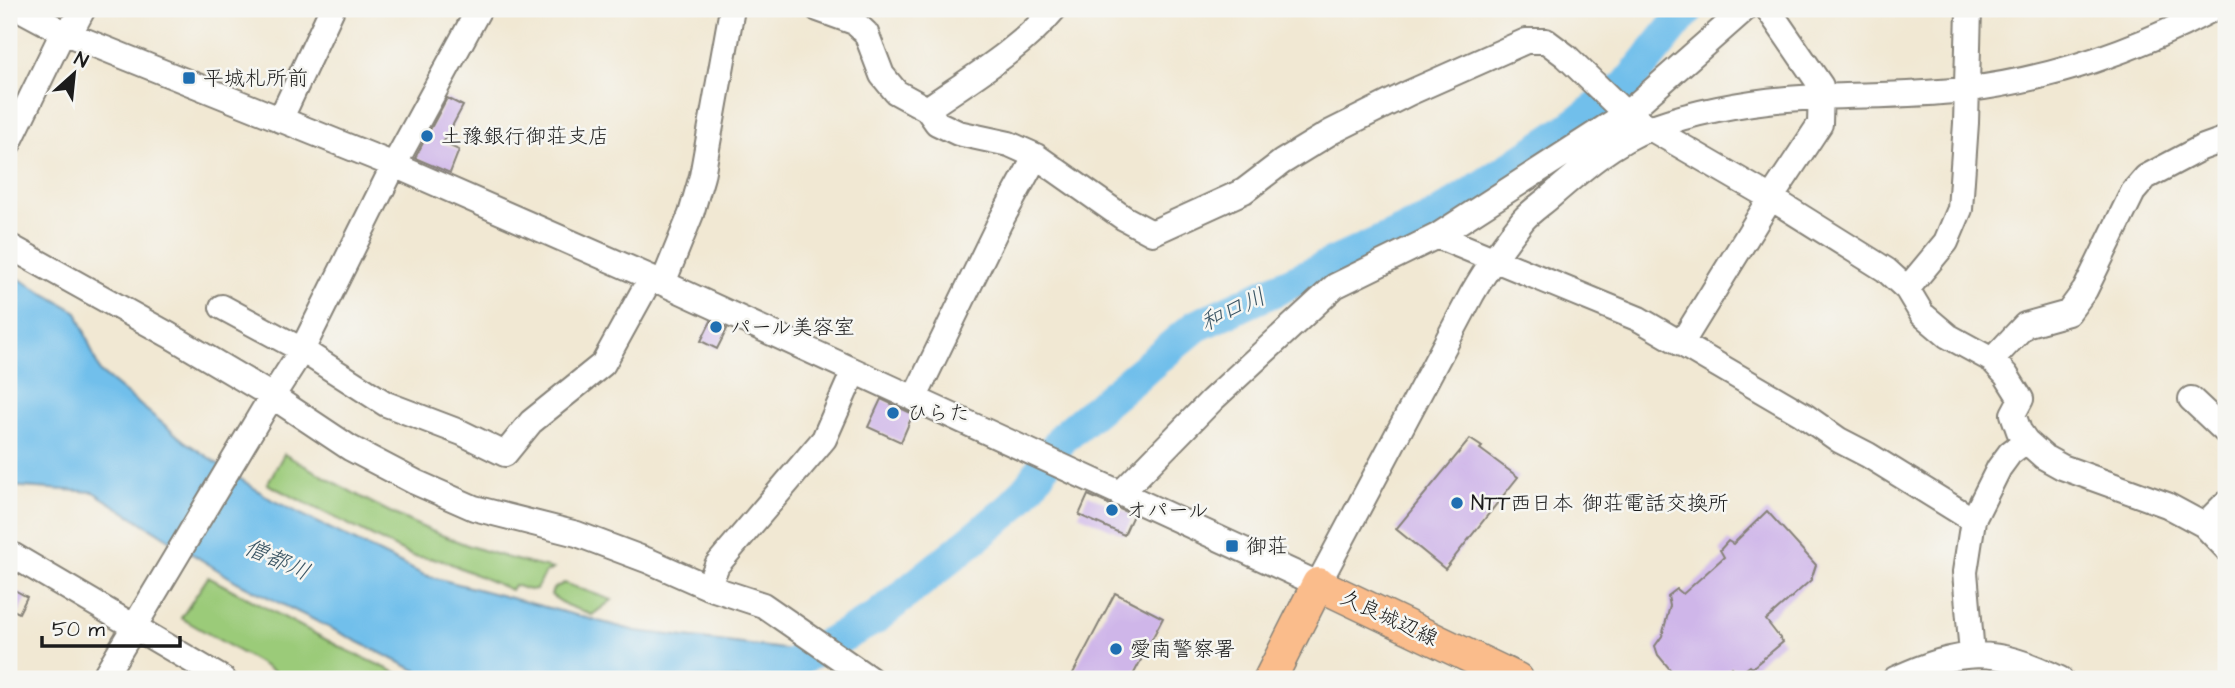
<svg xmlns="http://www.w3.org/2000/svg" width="2235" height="688" viewBox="0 0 2235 688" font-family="'Architects Daughter','Klee One',sans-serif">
<rect width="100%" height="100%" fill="#f6f6f2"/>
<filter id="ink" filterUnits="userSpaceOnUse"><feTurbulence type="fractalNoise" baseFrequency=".0143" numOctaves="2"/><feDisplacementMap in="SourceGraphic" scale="14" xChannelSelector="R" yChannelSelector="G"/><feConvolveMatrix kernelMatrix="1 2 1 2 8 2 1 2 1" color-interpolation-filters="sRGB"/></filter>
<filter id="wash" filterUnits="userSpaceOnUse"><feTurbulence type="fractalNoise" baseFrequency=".00686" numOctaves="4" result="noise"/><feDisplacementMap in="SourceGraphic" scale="28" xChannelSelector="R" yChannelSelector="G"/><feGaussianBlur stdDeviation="1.57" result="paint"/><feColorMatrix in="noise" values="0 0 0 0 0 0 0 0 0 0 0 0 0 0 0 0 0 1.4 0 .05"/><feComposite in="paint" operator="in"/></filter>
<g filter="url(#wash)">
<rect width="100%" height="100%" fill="#f1e8d3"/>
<!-- green -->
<path fill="#9bcb79" stroke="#5c744a" stroke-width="2" d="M 284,454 C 337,484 391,516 449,538 C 483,552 517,561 553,569 L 545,573 L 536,589 L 529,590 L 514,585 L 511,590 L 442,560 L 412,556 L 267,484 Z
M 208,577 L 342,648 L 410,679 L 287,679 L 181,618 Z
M 564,583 L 612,600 L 592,615 L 566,605 L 551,595 L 553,589 Z"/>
<!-- water -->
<path fill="#71bfeb" stroke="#466e84" stroke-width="2" d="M 9,273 L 77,312 L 100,372 L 184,441 L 272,500 L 424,575 L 636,631 L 792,650 L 813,679 L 433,679 L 237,582 L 93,492 L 9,486 Z"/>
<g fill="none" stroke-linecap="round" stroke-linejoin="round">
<!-- river -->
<path stroke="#71bfeb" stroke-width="33" d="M 774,679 L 800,659 L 874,619 L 1010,509 L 1031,484 L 1063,437 L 1196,326 L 1437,216 L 1567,130 L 1626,86 L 1688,9"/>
</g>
<g id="blocks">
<!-- building -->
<path fill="#cfb6e9" d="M 447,98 L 463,106 L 443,143 L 459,150 L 450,173 L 415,158 Z
M 711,321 L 727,329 L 717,349 L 701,341 Z
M 881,399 L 913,414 L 901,442 L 868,427 Z
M 1470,439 L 1482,447 L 1480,449 L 1518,477 L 1445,569 L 1396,529 Z
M 1088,495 L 1133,515 L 1124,535 L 1079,515 Z
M 1767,511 L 1816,565 L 1811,580 L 1766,620 L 1783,642 L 1752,668 L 1750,666 L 1739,674 L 1732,667 L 1717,679 L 1678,679 L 1658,655 L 1655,646 L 1662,636 L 1670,606 L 1668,596 L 1677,589 L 1683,594 L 1724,557 L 1720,550 L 1728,541 L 1733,544 Z
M 9,587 L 27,597 L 19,613 L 9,608 Z
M 1115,593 L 1163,618 L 1131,679 L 1070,679 Z"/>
</g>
</g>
<g filter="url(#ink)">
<use href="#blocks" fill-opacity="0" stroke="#868278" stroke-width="2"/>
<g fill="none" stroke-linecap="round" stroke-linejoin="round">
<!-- minor casing -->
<g stroke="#868278" stroke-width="28">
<path id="minor" d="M 20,9 L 63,32 L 394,165 L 663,283 L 1318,584 L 1472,294 C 1487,268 1504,244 1523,220 C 1531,211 1542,204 1551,196 C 1582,169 1613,142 1652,127 C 1695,112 1741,103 1787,99 C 1845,94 1903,97 1962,90 C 2049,80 2136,50 2213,9
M 818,9 L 854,22 L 866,33 L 882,75 L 896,92 L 927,109 L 937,123 L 958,133 L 1009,144 L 1036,156 L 1124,218 L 1152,233 L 1244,191 L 1282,162 L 1331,132 L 1409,93 L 1526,41 L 1546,41 L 1566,56 L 1626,114 L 1771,198 L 1886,270 L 1907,289 L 1922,314 L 1948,336 L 1992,360
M 927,109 C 970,79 1020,50 1054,9
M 280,120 L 332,9
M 2226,139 L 2201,148 L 2146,177 L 2133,192 L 2085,290 L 2068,313 L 2025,325 L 1992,360 L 2006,375 L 2021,399 L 2013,414 L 2019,431 L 2026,441 L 2044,457 L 2062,467 L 2167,505 L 2204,525 L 2226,548
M 9,143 L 63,32 L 75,24 L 83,9
M 1437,236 L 1639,319 L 1802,414 L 1839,440 L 1868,455 L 1973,520
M 9,246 L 169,335 L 272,396 L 350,448 L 415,482 L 474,508 L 577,534 L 649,561 L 708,587 L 763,605 L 870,679
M 663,283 L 691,214 L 702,176 L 732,9
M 1907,289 L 1946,242 L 1960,209 L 1966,123 L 1969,9
M 222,307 L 302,350 L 386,404 L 462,433 L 505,454 L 531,422 L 603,364 L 650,279
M 1681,344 L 1771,198 L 1820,124 L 1821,86 L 1768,9
M 914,399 L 1000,222 L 1036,156
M 2191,399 L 2226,432
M 1120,494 L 1212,400 L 1335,286 L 1437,236 L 1626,114 L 1745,9
M 2204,525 L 2226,503
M 9,553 L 223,679
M 708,587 L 717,565 L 824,439 L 854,371
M 1972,654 L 1965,572 L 1973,520 L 1999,468 L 2010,453 L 2026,441
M 103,679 L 266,406 L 302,350 L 394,165 L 479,9
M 1895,679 C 1961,649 1993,646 2060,679"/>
</g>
<!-- major casing -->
<g stroke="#868278" stroke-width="35">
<path id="major" d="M 1270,679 L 1318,584 L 1517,679"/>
</g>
<!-- minor -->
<use href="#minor" stroke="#fff" stroke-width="24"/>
<!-- major -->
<use href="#major" stroke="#fabc8b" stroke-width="32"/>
</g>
</g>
<!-- markers -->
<g fill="#1f6fb2" stroke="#f6f6f2" stroke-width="2.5">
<rect x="182" y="71" width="14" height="14" rx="3.5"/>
<circle cx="427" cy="136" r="7"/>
<circle cx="716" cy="327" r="7"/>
<circle cx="893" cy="413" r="7"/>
<circle cx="1457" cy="503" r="7"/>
<circle cx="1112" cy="510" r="7"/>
<rect x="1225" y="539" width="14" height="14" rx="3.5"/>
<circle cx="1116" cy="649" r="7"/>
</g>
<g text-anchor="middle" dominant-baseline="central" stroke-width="5" stroke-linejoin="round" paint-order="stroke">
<!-- poi labels -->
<g font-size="21" fill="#1c1c1c" stroke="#f6f6f2" text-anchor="start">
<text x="203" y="78">平城札所前</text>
<text x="441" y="136">土豫銀行御荘支店</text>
<text x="730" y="327">パール美容室</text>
<text x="907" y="413">ひらた</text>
<text x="1471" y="503">NTT西日本 御荘電話交換所</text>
<text x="1126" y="510">オパール</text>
<text x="1246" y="546">御荘</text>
<text x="1130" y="649">愛南警察署</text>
</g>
<!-- street labels -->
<g font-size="21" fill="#1c1c1c" stroke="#f6f6f2">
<text transform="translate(1389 618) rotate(25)">久良城辺線</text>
</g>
<!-- water labels -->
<g font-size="23" font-style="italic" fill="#3a5564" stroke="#f6f6f2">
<text transform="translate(1233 310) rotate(-25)">和口川</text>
<text transform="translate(277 560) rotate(24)">僧都川</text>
</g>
</g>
<!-- margin -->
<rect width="2235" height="688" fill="none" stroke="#f6f6f2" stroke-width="35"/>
<!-- north arrow -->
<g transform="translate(74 74) rotate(27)" stroke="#f6f6f2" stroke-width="5" paint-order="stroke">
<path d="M0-5L12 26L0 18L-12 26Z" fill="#1c1c1c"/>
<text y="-10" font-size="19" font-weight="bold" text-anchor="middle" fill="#1c1c1c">N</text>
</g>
<!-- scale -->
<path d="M42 636v10h138v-10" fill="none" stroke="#1c1c1c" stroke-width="3.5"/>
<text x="52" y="636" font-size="21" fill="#1c1c1c" stroke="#f6f6f2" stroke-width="5" paint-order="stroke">50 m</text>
</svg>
